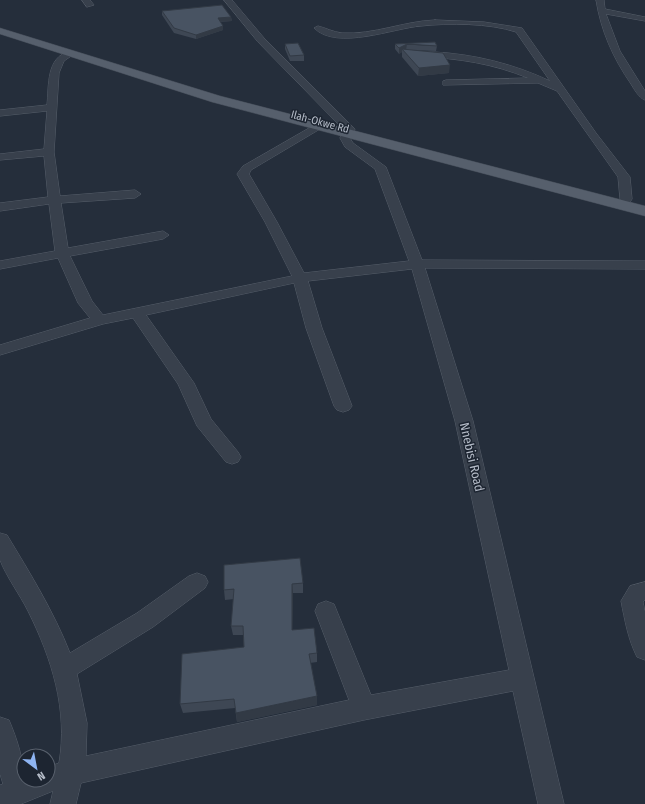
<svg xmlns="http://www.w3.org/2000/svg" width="645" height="804" viewBox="0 0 645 804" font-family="'Fira Sans Condensed',sans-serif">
<rect width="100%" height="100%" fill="#252e3b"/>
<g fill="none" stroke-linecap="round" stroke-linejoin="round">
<!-- minor casing -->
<g stroke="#565e6a" stroke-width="1">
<path id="minor" d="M 82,0 L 90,0 L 94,5 L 87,7 Z
M 224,0 L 232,0 L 264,38 L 354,128 L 355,130 L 351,133 L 350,138 L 353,143 L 386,167 L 422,260 L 645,261 L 645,269 L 425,268 L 473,421 L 564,804 L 538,804 L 513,691 L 364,720 L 81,783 L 76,804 L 50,804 L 53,791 L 21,804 L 0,804 L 0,785 L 3,784 L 0,774 L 0,717 L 9,720 C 17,739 24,760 24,780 L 48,780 L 48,767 L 59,763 C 68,710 52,659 28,611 C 20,595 6,576 0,560 C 0,553 0,541 0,533 L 7,535 C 30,573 54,612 70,653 L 137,613 L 189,576 L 197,573 L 205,576 L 208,582 L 205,588 L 153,627 L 77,674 L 87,723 L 86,756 L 349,700 L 315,611 L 318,604 L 326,601 L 334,604 L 371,695 L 509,670 L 455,421 L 412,269 L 308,281 L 322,328 L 352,406 L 349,410 L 343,412 L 337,410 L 334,406 L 306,328 L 294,283 L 146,315 L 194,383 L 211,419 L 238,452 L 241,457 L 238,462 L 232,464 L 226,462 L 197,426 L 178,384 L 133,318 L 103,324 L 0,355 L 0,345 L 90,318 L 78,303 L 58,258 L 0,269 L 0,261 L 55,251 L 49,204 L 0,211 L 0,203 L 48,197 L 44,156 L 0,160 L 0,154 L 44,149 L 47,111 L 0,116 L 0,110 L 47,105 C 49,85 46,57 70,51 L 74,54 L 64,61 L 59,73 L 54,152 L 60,196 L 135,190 L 141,194 L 135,198 L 61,203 L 68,248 L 163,231 L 169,235 L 163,239 L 70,256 L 92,301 L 103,315 L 292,276 L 265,222 L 237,174 L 243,166 L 316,124 L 320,125 L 321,127 L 320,129 L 251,170 L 249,174 L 277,222 L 304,273 L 409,261 L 375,169 L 345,147 L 340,138 L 342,132 L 345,131 L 258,42 Z
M 596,0 L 604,0 L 605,9 L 645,17 L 645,21 L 606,14 L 620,51 L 645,91 L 645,100 C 639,98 634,89 631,84 C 613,58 601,31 596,0 Z
M 435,20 L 484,22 L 522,28 L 596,133 L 630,177 L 632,199 L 630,202 L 626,203 L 620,199 L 618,177 L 557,91 L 538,83 L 443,85 L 443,81 L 446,80 L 528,78 C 494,64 458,58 421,57 L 417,54 C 421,50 428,52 434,52 C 474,54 514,64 550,81 L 516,32 C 489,23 449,23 421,26 C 394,28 337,51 314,28 L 318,26 C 326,28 333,32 342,33 C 374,35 404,21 435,20 Z
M 645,582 L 645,600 L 643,602 L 645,612 L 645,660 L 637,657 C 628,639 625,621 621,601 L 630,586 Z"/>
</g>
<!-- major casing -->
<g stroke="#414955" stroke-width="1">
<path id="major" d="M 0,28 L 220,96 L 645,206 L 645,216 L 212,102 L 0,34 Z"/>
</g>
<!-- minor -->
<use href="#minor" fill="#38404c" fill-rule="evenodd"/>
<!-- major -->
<use href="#major" fill="#565f6c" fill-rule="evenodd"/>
</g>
<!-- wall -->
<path fill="#3e4754" d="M 162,11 L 231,17 L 232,21 L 220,22 L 223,30 L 196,39 L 174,33 L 162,15 Z
M 285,44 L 304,55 L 304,61 L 290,61 L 285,49 Z
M 395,44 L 437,46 L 436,51 L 407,50 L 449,73 L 418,76 L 402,57 L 402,52 L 399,54 L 395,49 Z
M 303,583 L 303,593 L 293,593 L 292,630 L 317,653 L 317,662 L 310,663 L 317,705 L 237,722 L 235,708 L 183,713 L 180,704 L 244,647 L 243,635 L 233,635 L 231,626 L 234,599 L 225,600 L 224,590 Z"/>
<!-- shaded-wall -->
<path fill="#323a45" d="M 231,17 L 232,21 L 218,22 L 218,18 Z
M 223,26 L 223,30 L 196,39 L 196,35 Z
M 407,44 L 406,50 L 402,49 L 402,52 L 399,54 L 399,48 Z
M 450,65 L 449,73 L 418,76 L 419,68 Z
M 292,584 L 293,593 L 292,639 Z
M 317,696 L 317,705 L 237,722 L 236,713 Z"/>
<!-- building -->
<path fill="#485362" stroke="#323a45" d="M 222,5 L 231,17 L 218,18 L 223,26 L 196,35 L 174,28 L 162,11 Z
M 435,42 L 437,46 L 407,44 L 399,48 L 395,44 Z
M 298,43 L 304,55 L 290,56 L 285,44 Z
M 402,49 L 443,53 L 450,65 L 419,68 Z
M 300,558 L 303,583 L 292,584 L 292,630 L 314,628 L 317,653 L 309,654 L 317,696 L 236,713 L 234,699 L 180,704 L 182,654 L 244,647 L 243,626 L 231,626 L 234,589 L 224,590 L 224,565 Z"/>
<g text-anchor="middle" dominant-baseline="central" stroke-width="3" stroke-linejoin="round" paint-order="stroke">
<!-- far-street labels -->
<g font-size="11" fill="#b4bbc7" stroke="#1d2531">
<text transform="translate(320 122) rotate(15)">Ilah-Okwe Rd</text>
</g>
<!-- street labels -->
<g font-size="13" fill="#b4bbc7" stroke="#1d2531">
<text transform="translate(472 457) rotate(77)">Nnebisi Road</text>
</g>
</g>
<!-- north arrow -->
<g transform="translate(36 768) rotate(148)"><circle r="19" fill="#1d2531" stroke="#59616d"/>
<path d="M0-3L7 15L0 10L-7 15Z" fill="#8eb4f2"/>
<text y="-6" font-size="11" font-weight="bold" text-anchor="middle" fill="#b4bbc7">N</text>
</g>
</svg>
